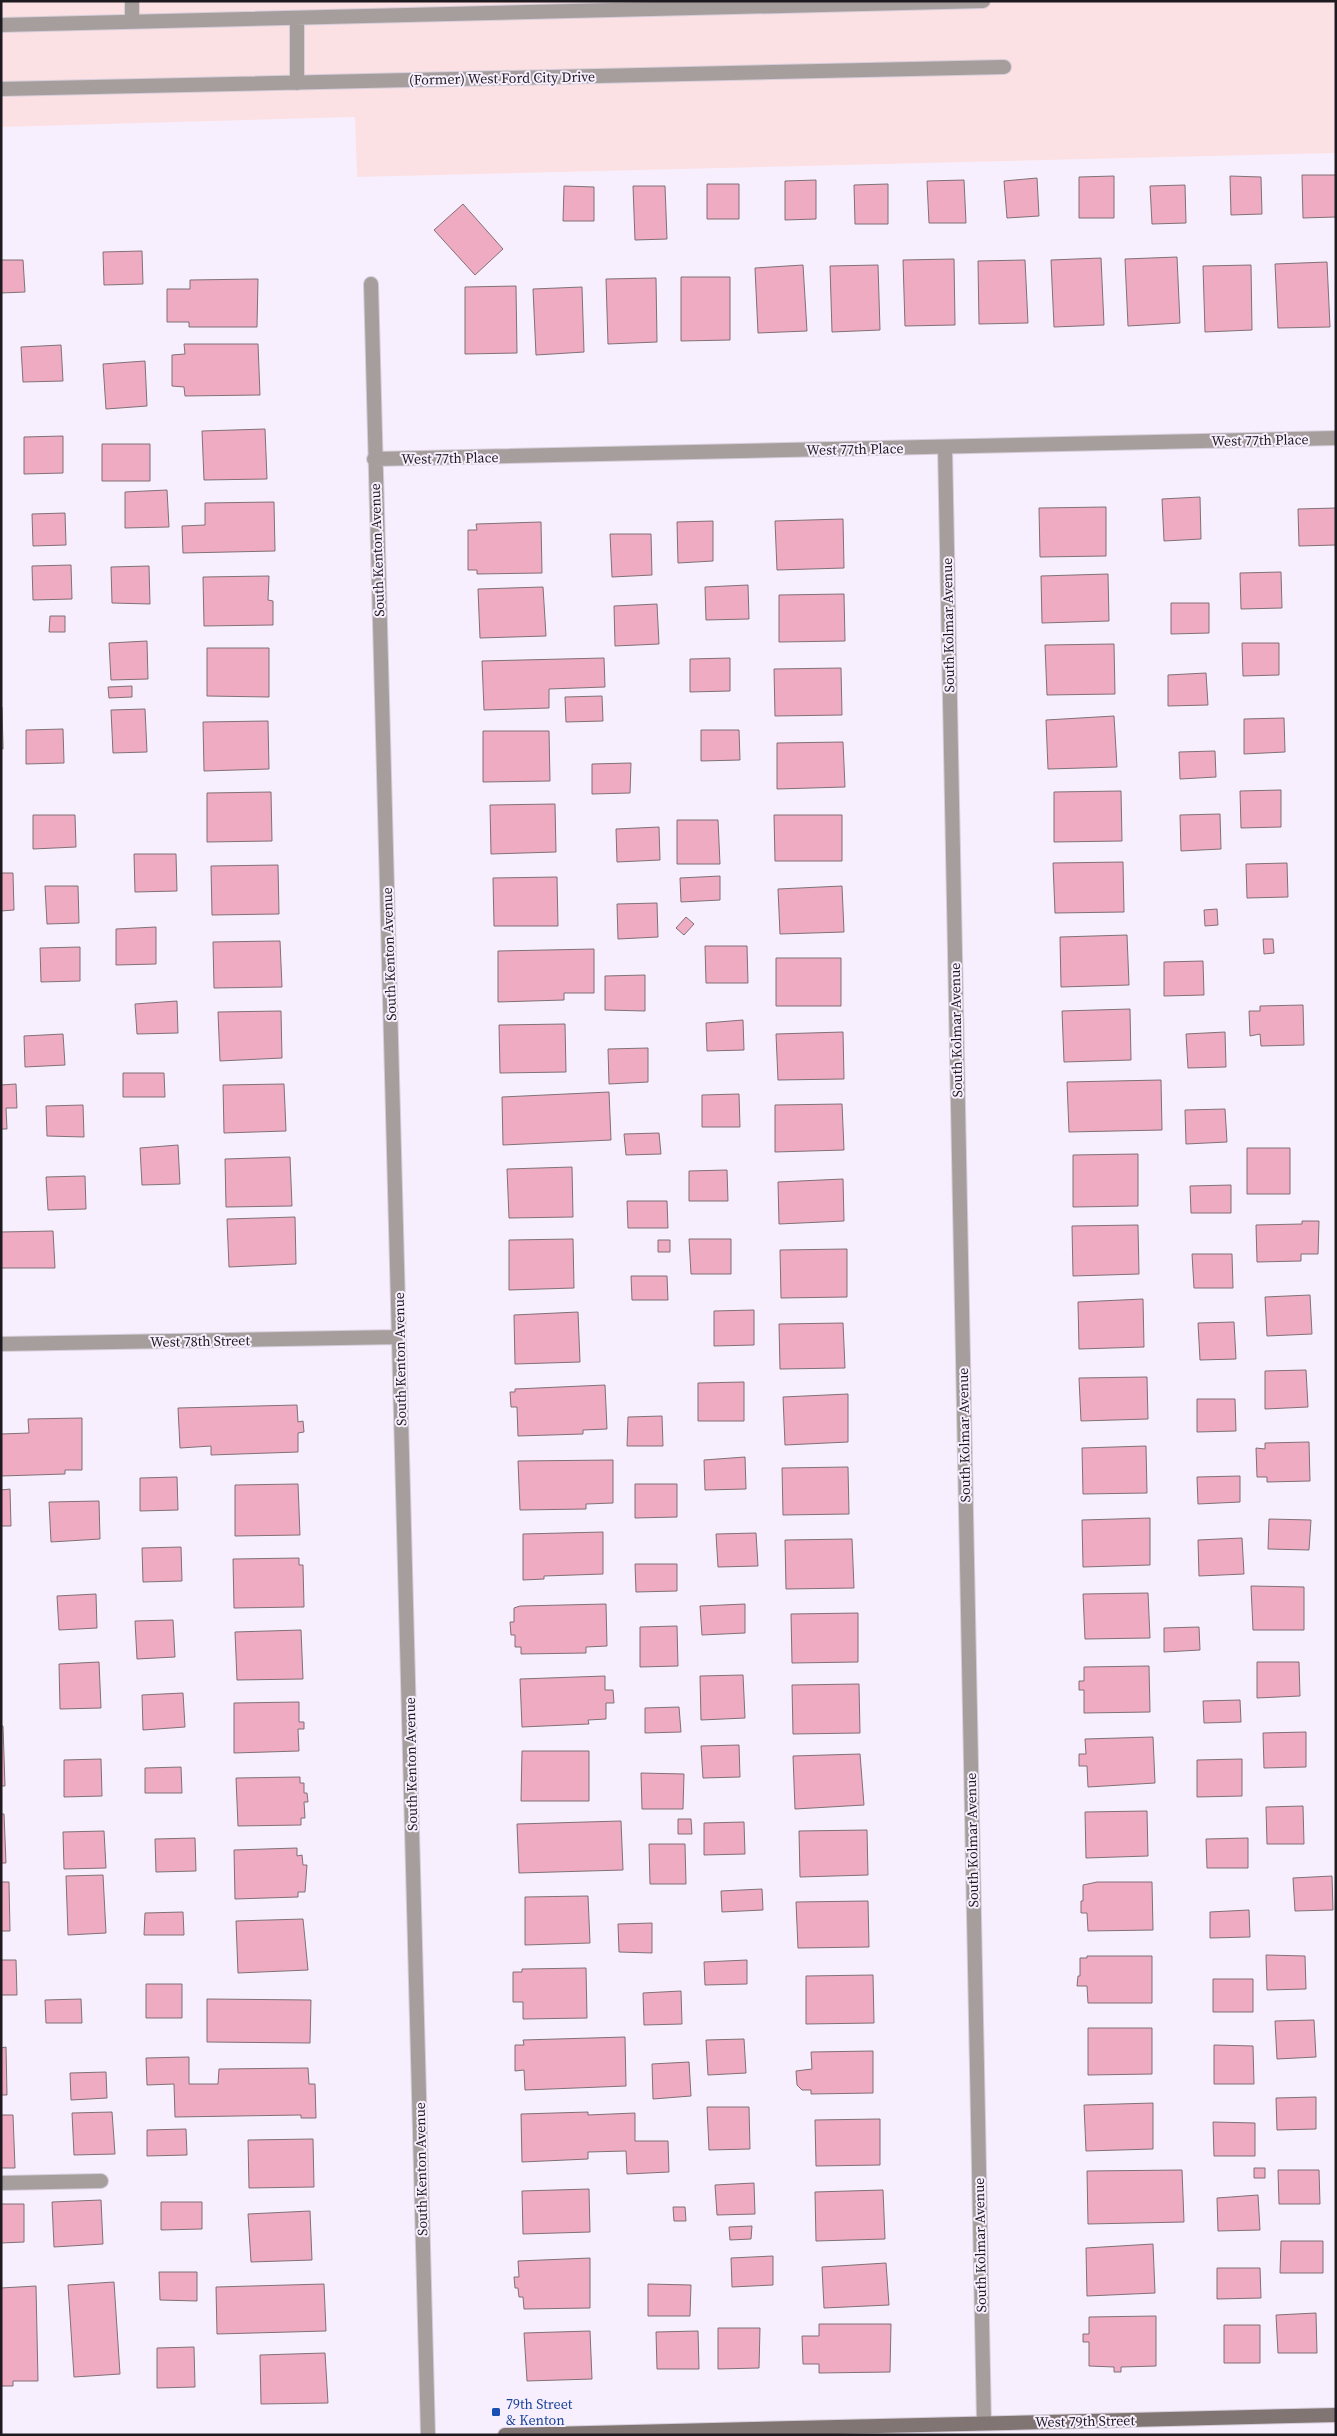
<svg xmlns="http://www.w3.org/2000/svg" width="1337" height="2436" viewBox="0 0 1337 2436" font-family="'Source Serif 4',serif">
<rect width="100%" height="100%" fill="#f8effe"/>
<!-- commercial -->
<path fill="#fce1e4" d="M 1,1 L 1336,1 L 1336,153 L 357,177 L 355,117 L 1,127 Z"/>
<!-- building -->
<path fill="#eeabc1" stroke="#817176" d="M 1302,175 L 1336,175 L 1336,217 L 1303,218 Z
M 1114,176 L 1114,218 L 1079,218 L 1079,177 Z
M 1230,176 L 1261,177 L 1262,214 L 1231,215 Z
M 1037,178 L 1039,216 L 1007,218 L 1004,181 Z
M 816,180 L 816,219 L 785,220 L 785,181 Z
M 964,180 L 966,223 L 929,223 L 927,181 Z
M 707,184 L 739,184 L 739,219 L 707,219 Z
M 888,184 L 888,224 L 855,224 L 854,185 Z
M 1185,185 L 1186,223 L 1152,224 L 1150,186 Z
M 564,186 L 594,187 L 594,221 L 563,221 Z
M 633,186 L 665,186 L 667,239 L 635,240 Z
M 463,204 L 503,249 L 475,275 L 434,230 Z
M 142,251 L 143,284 L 104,285 L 103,252 Z
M 1177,257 L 1180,323 L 1128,326 L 1125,259 Z
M 1101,258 L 1104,325 L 1054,327 L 1051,260 Z
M 954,259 L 955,325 L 905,326 L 903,260 Z
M 1,260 L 23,260 L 25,292 L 1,293 Z
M 1025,260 L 1028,323 L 979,324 L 978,261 Z
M 1327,262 L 1330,327 L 1278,328 L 1275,264 Z
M 803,265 L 807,331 L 758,333 L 755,268 Z
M 878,265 L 880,330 L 832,332 L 830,266 Z
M 1251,265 L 1252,330 L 1205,332 L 1203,266 Z
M 681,277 L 730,277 L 730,340 L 681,341 Z
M 656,278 L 657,342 L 608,344 L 606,279 Z
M 258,279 L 257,327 L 189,327 L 189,322 L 167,322 L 167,289 L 190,289 L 190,280 Z
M 516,286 L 517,353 L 465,354 L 465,287 Z
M 582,287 L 584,352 L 536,355 L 533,289 Z
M 184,344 L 258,344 L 260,395 L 185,396 L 184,387 L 172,386 L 172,355 L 185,354 Z
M 61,345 L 63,381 L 23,382 L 21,347 Z
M 145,361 L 147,406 L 106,409 L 103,364 Z
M 265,429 L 267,479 L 204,480 L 202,431 Z
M 63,436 L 63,473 L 24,474 L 24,437 Z
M 102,444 L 150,444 L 150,481 L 102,481 Z
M 167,490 L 169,527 L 125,528 L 125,492 Z
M 1200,497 L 1201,539 L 1164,541 L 1162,499 Z
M 274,502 L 275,551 L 183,553 L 182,526 L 205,525 L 205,503 Z
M 1106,507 L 1106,556 L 1040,557 L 1039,508 Z
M 1336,508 L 1336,545 L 1299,546 L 1298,509 Z
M 65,513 L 66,545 L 33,546 L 32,514 Z
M 843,519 L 844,568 L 777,570 L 775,521 Z
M 713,521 L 713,561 L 678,563 L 677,522 Z
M 541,522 L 542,573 L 477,574 L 477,570 L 468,570 L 468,530 L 477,530 L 476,524 Z
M 610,534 L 651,534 L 652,575 L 612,577 Z
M 71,565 L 72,599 L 33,600 L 32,566 Z
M 149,566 L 150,604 L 112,603 L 111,567 Z
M 1281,572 L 1282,608 L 1241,609 L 1240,573 Z
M 1108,574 L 1109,621 L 1042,623 L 1041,576 Z
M 269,576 L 268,600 L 273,601 L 273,625 L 204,626 L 203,577 Z
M 748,585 L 749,619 L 706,620 L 705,587 Z
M 543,587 L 546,636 L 480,638 L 478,589 Z
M 844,594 L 845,641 L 779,642 L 779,595 Z
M 1171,603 L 1209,603 L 1209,633 L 1171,634 Z
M 657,604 L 659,644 L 615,646 L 614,606 Z
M 50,616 L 65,616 L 65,632 L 49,632 Z
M 147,641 L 148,679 L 111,680 L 109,643 Z
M 1242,643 L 1279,643 L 1279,675 L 1243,676 Z
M 1114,644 L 1115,694 L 1047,695 L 1045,645 Z
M 207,648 L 269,648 L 269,697 L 207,696 Z
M 604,658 L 605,687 L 549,689 L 549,708 L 484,710 L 482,661 Z
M 730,658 L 730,691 L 690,692 L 690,659 Z
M 841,668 L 842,715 L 775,716 L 774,669 Z
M 1206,673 L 1208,705 L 1168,706 L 1168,675 Z
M 132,686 L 132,697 L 109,698 L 108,687 Z
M 602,696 L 603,721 L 566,722 L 565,697 Z
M 1,707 L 2,707 L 3,749 L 1,749 Z
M 145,709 L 147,752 L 113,753 L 111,710 Z
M 1114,716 L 1117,767 L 1048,769 L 1046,720 Z
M 1284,718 L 1285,752 L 1244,754 L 1244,719 Z
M 268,721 L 269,769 L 204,771 L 203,722 Z
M 63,729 L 64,763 L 26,764 L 26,730 Z
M 701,730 L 739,730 L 740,760 L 701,761 Z
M 483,731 L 549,731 L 550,781 L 483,782 Z
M 843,742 L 845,787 L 777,789 L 777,743 Z
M 1215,751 L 1216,777 L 1180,779 L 1179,752 Z
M 631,763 L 630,793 L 592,794 L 592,764 Z
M 1281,790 L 1281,827 L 1241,828 L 1240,791 Z
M 1121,791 L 1122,841 L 1054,842 L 1054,792 Z
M 271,792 L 272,841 L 207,842 L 207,793 Z
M 555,804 L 556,852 L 491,854 L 490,805 Z
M 1220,814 L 1221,849 L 1181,851 L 1180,815 Z
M 33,815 L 75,815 L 76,847 L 33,849 Z
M 774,815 L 842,815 L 842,861 L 775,861 Z
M 677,820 L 718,820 L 720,864 L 677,864 Z
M 659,827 L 660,860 L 617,862 L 616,829 Z
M 134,854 L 176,854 L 177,891 L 135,892 Z
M 1123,862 L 1124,912 L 1055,913 L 1053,863 Z
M 1287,863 L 1288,897 L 1247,898 L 1246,864 Z
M 278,865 L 279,914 L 212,915 L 211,866 Z
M 1,873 L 13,873 L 14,910 L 1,911 Z
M 720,876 L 720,900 L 681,902 L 680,878 Z
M 557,877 L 558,926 L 494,926 L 493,878 Z
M 45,886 L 78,886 L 79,923 L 47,924 Z
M 842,886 L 844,932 L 780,934 L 778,889 Z
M 657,903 L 658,937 L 618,939 L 617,904 Z
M 1217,909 L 1218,925 L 1205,926 L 1204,910 Z
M 686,917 L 694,924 L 684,935 L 676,928 Z
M 156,927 L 156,964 L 116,965 L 116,929 Z
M 1127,935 L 1129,985 L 1061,987 L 1060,937 Z
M 1263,939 L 1273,939 L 1274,953 L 1264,954 Z
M 280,941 L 282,987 L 214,988 L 213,942 Z
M 705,946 L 747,946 L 748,983 L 706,983 Z
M 80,947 L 80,981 L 41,982 L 40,948 Z
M 594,949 L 594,993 L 564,993 L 564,1000 L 498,1002 L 498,951 Z
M 776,958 L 841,958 L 841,1006 L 776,1006 Z
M 1203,961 L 1204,995 L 1164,996 L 1164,962 Z
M 645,975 L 645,1011 L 605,1010 L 605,976 Z
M 177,1001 L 178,1033 L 137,1034 L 135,1004 Z
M 1303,1005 L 1304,1045 L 1261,1046 L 1260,1034 L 1250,1036 L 1249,1011 L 1260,1011 L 1260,1006 Z
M 1130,1009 L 1131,1060 L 1064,1062 L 1062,1011 Z
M 281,1011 L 282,1058 L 220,1061 L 218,1012 Z
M 743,1020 L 744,1050 L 707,1051 L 706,1023 Z
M 565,1024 L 566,1072 L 500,1073 L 499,1025 Z
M 843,1032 L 844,1079 L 778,1080 L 776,1034 Z
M 1225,1032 L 1226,1067 L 1188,1068 L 1186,1034 Z
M 63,1034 L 65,1065 L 25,1067 L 24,1036 Z
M 648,1048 L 648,1082 L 609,1084 L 608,1049 Z
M 123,1073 L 164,1073 L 165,1097 L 123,1097 Z
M 1161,1080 L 1162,1130 L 1069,1132 L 1067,1082 Z
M 16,1084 L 17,1108 L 6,1108 L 7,1129 L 1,1129 L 1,1085 Z
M 284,1084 L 286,1131 L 224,1133 L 223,1085 Z
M 609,1092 L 611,1140 L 503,1145 L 502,1097 Z
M 739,1094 L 740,1127 L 702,1127 L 702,1095 Z
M 842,1104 L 844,1150 L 775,1152 L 775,1105 Z
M 83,1105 L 84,1137 L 47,1136 L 46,1106 Z
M 1225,1109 L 1227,1142 L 1186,1144 L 1185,1110 Z
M 659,1133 L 661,1154 L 626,1155 L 624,1134 Z
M 178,1145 L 180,1184 L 142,1185 L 140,1148 Z
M 1247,1148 L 1290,1148 L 1290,1194 L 1247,1194 Z
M 1138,1154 L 1138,1206 L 1073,1207 L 1073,1155 Z
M 290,1157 L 292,1206 L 226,1207 L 225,1159 Z
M 572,1167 L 573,1217 L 509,1218 L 507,1169 Z
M 727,1170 L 728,1201 L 689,1201 L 689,1171 Z
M 85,1176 L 86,1209 L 48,1210 L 46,1177 Z
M 843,1179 L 844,1221 L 779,1224 L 778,1182 Z
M 1231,1185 L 1231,1213 L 1191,1213 L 1190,1186 Z
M 627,1201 L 667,1201 L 668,1228 L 628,1228 Z
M 295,1217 L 296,1264 L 229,1267 L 227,1219 Z
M 1302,1221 L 1319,1221 L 1318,1254 L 1301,1254 L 1301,1261 L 1257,1262 L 1256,1225 L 1302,1224 Z
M 1138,1225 L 1139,1274 L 1073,1276 L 1072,1226 Z
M 53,1231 L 55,1268 L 1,1268 L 1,1232 Z
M 573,1239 L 574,1288 L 509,1290 L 509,1240 Z
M 689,1239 L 731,1239 L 731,1274 L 691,1274 Z
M 658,1240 L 670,1240 L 670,1252 L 658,1252 Z
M 847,1249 L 847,1297 L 781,1298 L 780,1250 Z
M 1192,1254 L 1232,1254 L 1233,1288 L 1194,1288 Z
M 631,1276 L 667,1276 L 668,1300 L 632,1300 Z
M 1310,1295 L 1312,1334 L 1267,1336 L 1265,1297 Z
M 1143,1299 L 1144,1347 L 1079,1349 L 1078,1302 Z
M 754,1310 L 754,1345 L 714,1346 L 714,1311 Z
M 578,1312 L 580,1362 L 515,1364 L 514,1315 Z
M 1234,1322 L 1236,1359 L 1200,1360 L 1198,1323 Z
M 843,1323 L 845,1368 L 780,1369 L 779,1324 Z
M 1306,1370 L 1308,1407 L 1265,1409 L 1265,1371 Z
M 1147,1377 L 1148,1419 L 1081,1421 L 1079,1378 Z
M 744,1382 L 744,1421 L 698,1421 L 698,1383 Z
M 605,1385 L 607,1429 L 583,1430 L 583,1434 L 518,1436 L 517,1407 L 511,1407 L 510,1392 L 515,1392 L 515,1389 Z
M 848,1394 L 848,1442 L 785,1445 L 783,1397 Z
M 1197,1399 L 1235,1399 L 1236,1431 L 1197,1432 Z
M 297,1405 L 298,1422 L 303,1421 L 304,1432 L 298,1433 L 298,1452 L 211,1455 L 211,1446 L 180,1448 L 178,1408 Z
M 662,1416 L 663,1446 L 627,1446 L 628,1417 Z
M 82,1418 L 82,1470 L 65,1470 L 65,1474 L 1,1476 L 1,1434 L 29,1433 L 28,1419 Z
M 1309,1442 L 1310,1481 L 1267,1482 L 1267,1477 L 1257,1477 L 1256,1448 L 1265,1449 L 1265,1443 Z
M 1146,1446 L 1147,1493 L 1083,1494 L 1082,1448 Z
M 745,1457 L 746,1489 L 705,1490 L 704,1460 Z
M 613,1460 L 613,1503 L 586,1504 L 586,1509 L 520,1510 L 518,1461 Z
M 848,1467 L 849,1514 L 783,1515 L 782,1468 Z
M 1240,1476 L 1240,1502 L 1198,1504 L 1197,1477 Z
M 177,1477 L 178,1510 L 140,1511 L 140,1478 Z
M 298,1484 L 300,1535 L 235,1536 L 235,1485 Z
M 635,1484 L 677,1484 L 677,1517 L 635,1518 Z
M 10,1489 L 11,1526 L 1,1526 L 1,1490 Z
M 99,1501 L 100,1539 L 51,1542 L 49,1502 Z
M 1150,1518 L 1150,1565 L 1083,1567 L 1082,1520 Z
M 1269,1519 L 1311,1520 L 1309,1550 L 1268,1549 Z
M 603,1532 L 603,1574 L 544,1576 L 544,1579 L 523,1580 L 523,1534 Z
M 756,1533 L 758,1566 L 718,1567 L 716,1534 Z
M 1242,1538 L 1244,1574 L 1199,1576 L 1198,1540 Z
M 852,1539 L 854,1588 L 786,1589 L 785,1540 Z
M 181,1547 L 182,1581 L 143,1582 L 142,1548 Z
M 299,1558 L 299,1565 L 303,1565 L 304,1607 L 234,1608 L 233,1559 Z
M 635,1564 L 677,1564 L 677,1591 L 636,1592 Z
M 1251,1586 L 1304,1587 L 1304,1630 L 1253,1630 Z
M 1148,1593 L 1150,1638 L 1085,1639 L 1083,1594 Z
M 96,1594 L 97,1628 L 59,1630 L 57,1596 Z
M 606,1604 L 607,1646 L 586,1647 L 586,1653 L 521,1654 L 521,1647 L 515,1647 L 515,1635 L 511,1635 L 510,1622 L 514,1622 L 514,1608 L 520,1606 Z
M 745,1604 L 745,1633 L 702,1635 L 700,1606 Z
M 858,1613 L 858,1662 L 792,1663 L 791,1614 Z
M 173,1620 L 175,1657 L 137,1659 L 135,1621 Z
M 677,1626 L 678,1666 L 640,1667 L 640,1627 Z
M 1199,1627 L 1200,1650 L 1164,1652 L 1164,1628 Z
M 301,1630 L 303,1679 L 237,1680 L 235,1632 Z
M 99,1662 L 101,1708 L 60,1709 L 59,1664 Z
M 1257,1662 L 1299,1662 L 1300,1696 L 1257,1698 Z
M 1149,1666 L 1150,1712 L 1084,1713 L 1084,1690 L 1079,1690 L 1079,1681 L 1084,1681 L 1084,1667 Z
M 743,1675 L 745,1718 L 701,1720 L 700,1676 Z
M 605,1676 L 605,1690 L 613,1690 L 614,1703 L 606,1703 L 606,1719 L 588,1720 L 589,1724 L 522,1727 L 520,1679 Z
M 859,1684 L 860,1733 L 793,1734 L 792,1685 Z
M 183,1693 L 185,1727 L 143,1730 L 142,1695 Z
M 1240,1700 L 1241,1722 L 1204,1723 L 1203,1701 Z
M 299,1702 L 299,1722 L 304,1722 L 304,1729 L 298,1729 L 299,1751 L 234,1753 L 234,1703 Z
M 679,1707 L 681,1732 L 645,1733 L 645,1708 Z
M 1,1726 L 3,1726 L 5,1786 L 1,1786 Z
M 1306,1732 L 1306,1767 L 1264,1768 L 1263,1733 Z
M 1153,1737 L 1155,1783 L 1088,1787 L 1087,1766 L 1079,1766 L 1079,1754 L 1086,1754 L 1085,1739 Z
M 739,1745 L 740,1777 L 703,1778 L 701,1746 Z
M 522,1751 L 589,1751 L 589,1801 L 521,1801 Z
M 860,1754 L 864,1805 L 795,1809 L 793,1756 Z
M 101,1759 L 102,1796 L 64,1797 L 64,1760 Z
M 1242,1759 L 1242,1796 L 1197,1797 L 1197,1760 Z
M 181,1767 L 182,1793 L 145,1793 L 145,1768 Z
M 641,1773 L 684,1774 L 683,1809 L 642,1809 Z
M 300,1777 L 300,1783 L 304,1783 L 304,1793 L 307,1793 L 308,1802 L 304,1802 L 305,1818 L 301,1818 L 301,1825 L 238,1826 L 236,1778 Z
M 1303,1806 L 1304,1844 L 1267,1844 L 1266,1807 Z
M 1147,1811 L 1148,1856 L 1086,1858 L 1085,1812 Z
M 1,1814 L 4,1814 L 6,1863 L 1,1863 Z
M 678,1819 L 691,1819 L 692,1834 L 678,1834 Z
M 621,1821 L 623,1870 L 519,1873 L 517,1824 Z
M 744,1822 L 745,1854 L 704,1855 L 704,1823 Z
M 867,1830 L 868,1875 L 800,1877 L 799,1831 Z
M 104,1831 L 106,1868 L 64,1869 L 63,1832 Z
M 195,1838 L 196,1871 L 156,1872 L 155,1839 Z
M 1248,1838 L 1248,1868 L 1207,1868 L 1206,1839 Z
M 649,1844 L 685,1844 L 686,1884 L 650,1884 Z
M 297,1848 L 297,1856 L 302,1855 L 303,1865 L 307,1865 L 305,1892 L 298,1892 L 298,1897 L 235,1899 L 234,1850 Z
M 103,1875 L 106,1933 L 68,1935 L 66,1876 Z
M 1332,1876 L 1333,1910 L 1295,1911 L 1293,1878 Z
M 1,1882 L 9,1882 L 10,1931 L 1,1931 Z
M 1097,1882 L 1152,1882 L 1153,1930 L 1088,1931 L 1087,1913 L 1081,1913 L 1081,1901 L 1083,1901 L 1083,1885 Z
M 762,1889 L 763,1910 L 722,1912 L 721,1891 Z
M 588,1896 L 590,1943 L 525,1945 L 525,1897 Z
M 868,1901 L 869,1947 L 798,1948 L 796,1902 Z
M 1249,1910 L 1250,1937 L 1210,1938 L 1210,1912 Z
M 183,1912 L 184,1935 L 144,1935 L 145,1913 Z
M 303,1919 L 308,1970 L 238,1973 L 236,1921 Z
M 652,1923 L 652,1953 L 619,1952 L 618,1924 Z
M 1266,1955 L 1305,1956 L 1306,1989 L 1267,1990 Z
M 1087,1956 L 1152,1956 L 1152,2003 L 1088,2003 L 1087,1986 L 1077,1986 L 1078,1976 L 1080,1976 L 1080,1958 L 1087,1958 Z
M 1,1960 L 16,1960 L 17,1995 L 1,1995 Z
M 747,1960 L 747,1984 L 705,1985 L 704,1962 Z
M 586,1968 L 587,2018 L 523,2019 L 523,2002 L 513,2002 L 513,1972 L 522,1972 L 522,1969 Z
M 873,1975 L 874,2023 L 806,2024 L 806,1976 Z
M 1213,1979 L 1253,1979 L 1253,2012 L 1213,2012 Z
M 146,1984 L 182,1984 L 182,2018 L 146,2018 Z
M 681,1991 L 682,2024 L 644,2025 L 643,1993 Z
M 81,1999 L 82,2023 L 46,2023 L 45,2000 Z
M 207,1999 L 311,2000 L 310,2043 L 207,2042 Z
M 1314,2020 L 1316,2057 L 1277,2059 L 1275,2021 Z
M 1088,2028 L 1152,2028 L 1152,2074 L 1088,2075 Z
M 625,2037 L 626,2086 L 525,2090 L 524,2070 L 515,2071 L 515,2045 L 524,2045 L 523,2040 Z
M 744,2039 L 746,2073 L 708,2075 L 706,2040 Z
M 1214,2045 L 1253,2046 L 1254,2084 L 1214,2084 Z
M 6,2047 L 7,2095 L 1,2095 L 1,2048 Z
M 873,2051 L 873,2093 L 811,2094 L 811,2090 L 802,2090 L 797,2085 L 796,2071 L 812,2069 L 811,2052 Z
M 189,2057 L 189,2084 L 218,2084 L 219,2069 L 308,2068 L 309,2084 L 315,2084 L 316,2118 L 301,2118 L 301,2115 L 175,2117 L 174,2084 L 147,2085 L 146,2058 Z
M 689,2062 L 691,2096 L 653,2099 L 652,2064 Z
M 106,2072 L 107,2098 L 71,2100 L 70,2073 Z
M 1316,2097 L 1316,2129 L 1277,2130 L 1276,2098 Z
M 1153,2103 L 1153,2149 L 1086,2151 L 1084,2105 Z
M 707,2107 L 749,2107 L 750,2149 L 709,2150 Z
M 112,2112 L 115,2154 L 74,2155 L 72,2113 Z
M 588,2112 L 588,2115 L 635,2113 L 635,2141 L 668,2141 L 669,2172 L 627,2174 L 626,2151 L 588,2152 L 588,2159 L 522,2162 L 521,2114 Z
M 1,2115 L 13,2115 L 15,2168 L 1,2168 Z
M 880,2119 L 880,2165 L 816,2166 L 815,2120 Z
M 1213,2122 L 1255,2123 L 1255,2156 L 1214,2156 Z
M 186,2129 L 187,2155 L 147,2156 L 147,2130 Z
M 313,2139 L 314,2187 L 249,2188 L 248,2140 Z
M 1254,2168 L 1265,2168 L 1265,2178 L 1254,2178 Z
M 1182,2170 L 1184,2222 L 1088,2224 L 1087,2171 Z
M 1278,2170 L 1319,2170 L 1320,2204 L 1279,2204 Z
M 754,2183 L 755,2214 L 717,2215 L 715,2185 Z
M 589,2189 L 590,2232 L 523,2234 L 522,2191 Z
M 883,2190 L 885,2239 L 816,2241 L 815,2192 Z
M 1258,2195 L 1260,2230 L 1218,2231 L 1217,2198 Z
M 101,2200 L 103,2244 L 54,2247 L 52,2202 Z
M 161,2202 L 202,2202 L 202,2229 L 161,2230 Z
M 1,2204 L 24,2204 L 24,2242 L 1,2243 Z
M 673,2207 L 685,2207 L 686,2221 L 674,2221 Z
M 310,2211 L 312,2260 L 251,2262 L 248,2214 Z
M 752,2226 L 751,2239 L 730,2240 L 729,2227 Z
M 1281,2241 L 1323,2241 L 1323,2273 L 1280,2273 Z
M 1153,2244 L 1155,2293 L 1087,2296 L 1086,2248 Z
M 773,2256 L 773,2285 L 732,2287 L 731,2258 Z
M 590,2258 L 590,2308 L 524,2309 L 523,2297 L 519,2297 L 518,2288 L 515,2288 L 514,2277 L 519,2277 L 518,2261 Z
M 886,2263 L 889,2305 L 824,2308 L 822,2267 Z
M 1217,2268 L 1260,2268 L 1261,2298 L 1217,2299 Z
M 159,2272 L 197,2272 L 197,2301 L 160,2300 Z
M 114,2282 L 120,2374 L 74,2377 L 68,2285 Z
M 324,2284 L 326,2331 L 217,2334 L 216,2287 Z
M 648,2284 L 691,2285 L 690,2316 L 648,2316 Z
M 36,2286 L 38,2381 L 13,2381 L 13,2386 L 1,2386 L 1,2288 Z
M 1316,2313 L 1317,2353 L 1278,2353 L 1276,2315 Z
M 1156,2316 L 1156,2366 L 1121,2367 L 1121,2372 L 1114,2372 L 1114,2367 L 1089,2366 L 1089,2342 L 1083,2342 L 1083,2334 L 1089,2334 L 1089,2317 Z
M 819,2324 L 891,2324 L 890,2372 L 819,2373 L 819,2364 L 803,2364 L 802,2336 L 819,2336 Z
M 1224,2325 L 1260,2325 L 1260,2363 L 1224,2363 Z
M 718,2328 L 760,2328 L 759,2368 L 718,2369 Z
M 590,2331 L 592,2379 L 527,2381 L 524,2333 Z
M 698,2331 L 699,2369 L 657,2369 L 656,2332 Z
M 194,2347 L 195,2387 L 157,2388 L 157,2348 Z
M 325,2353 L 328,2403 L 261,2404 L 260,2355 Z"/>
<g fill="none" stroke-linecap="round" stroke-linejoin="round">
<!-- service casing -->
<g stroke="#d5cdda" stroke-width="16">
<path id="service" d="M 132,1 L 132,22
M 297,18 L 297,83
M 1,25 L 983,1
M 1,89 L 1004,67
M 1,2183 L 101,2181"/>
</g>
<!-- minor casing -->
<g stroke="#d5cdda" stroke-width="16">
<path id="minor" d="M 371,284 L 428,2435
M 945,447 L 984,2423
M 374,459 L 1336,438
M 1,1344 L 399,1337"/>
</g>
<!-- secondary casing -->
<g stroke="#d5cdda" stroke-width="16">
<path id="secondary" d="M 505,2435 L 1336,2415"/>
</g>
<!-- service -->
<use href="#service" stroke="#a69e9c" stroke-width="14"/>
<!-- minor -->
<use href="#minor" stroke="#a69e9c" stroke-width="14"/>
<!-- secondary -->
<use href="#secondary" stroke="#807572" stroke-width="14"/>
</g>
<!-- markers -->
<rect fill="#1a4fb4" stroke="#f8effe" stroke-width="2" x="491" y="2407" width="10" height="10" rx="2.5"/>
<g text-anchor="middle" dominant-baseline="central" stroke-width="4" stroke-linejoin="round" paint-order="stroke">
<!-- street labels -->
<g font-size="14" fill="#1e1b20" stroke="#f8effe">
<text transform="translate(502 78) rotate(-1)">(Former) West Ford City Drive</text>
<text transform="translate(1260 440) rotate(-1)">West 77th Place</text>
<text transform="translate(855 449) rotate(-1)">West 77th Place</text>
<text transform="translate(450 458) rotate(-1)">West 77th Place</text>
<text transform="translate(377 550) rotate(-92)">South Kenton Avenue</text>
<text transform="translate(948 625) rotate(-91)">South Kolmar Avenue</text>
<text transform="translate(389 954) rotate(-92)">South Kenton Avenue</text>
<text transform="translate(956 1030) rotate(-91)">South Kolmar Avenue</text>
<text transform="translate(200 1341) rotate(-1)">West 78th Street</text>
<text transform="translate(400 1359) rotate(-91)">South Kenton Avenue</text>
<text transform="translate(964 1435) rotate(-91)">South Kolmar Avenue</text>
<text transform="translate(411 1764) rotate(-91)">South Kenton Avenue</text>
<text transform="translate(972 1840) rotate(-91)">South Kolmar Avenue</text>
<text transform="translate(421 2169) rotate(-91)">South Kenton Avenue</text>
<text transform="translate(980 2245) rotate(-91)">South Kolmar Avenue</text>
<text transform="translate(1085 2421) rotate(-1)">West 79th Street</text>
</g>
<!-- transit labels -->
<g font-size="14" fill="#164399" stroke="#f8effe" text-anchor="start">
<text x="506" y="2404">79th Street<tspan x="506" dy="16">&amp; Kenton</tspan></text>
</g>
</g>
<!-- border -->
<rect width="1337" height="2436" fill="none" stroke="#1e1b20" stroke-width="5"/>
</svg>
